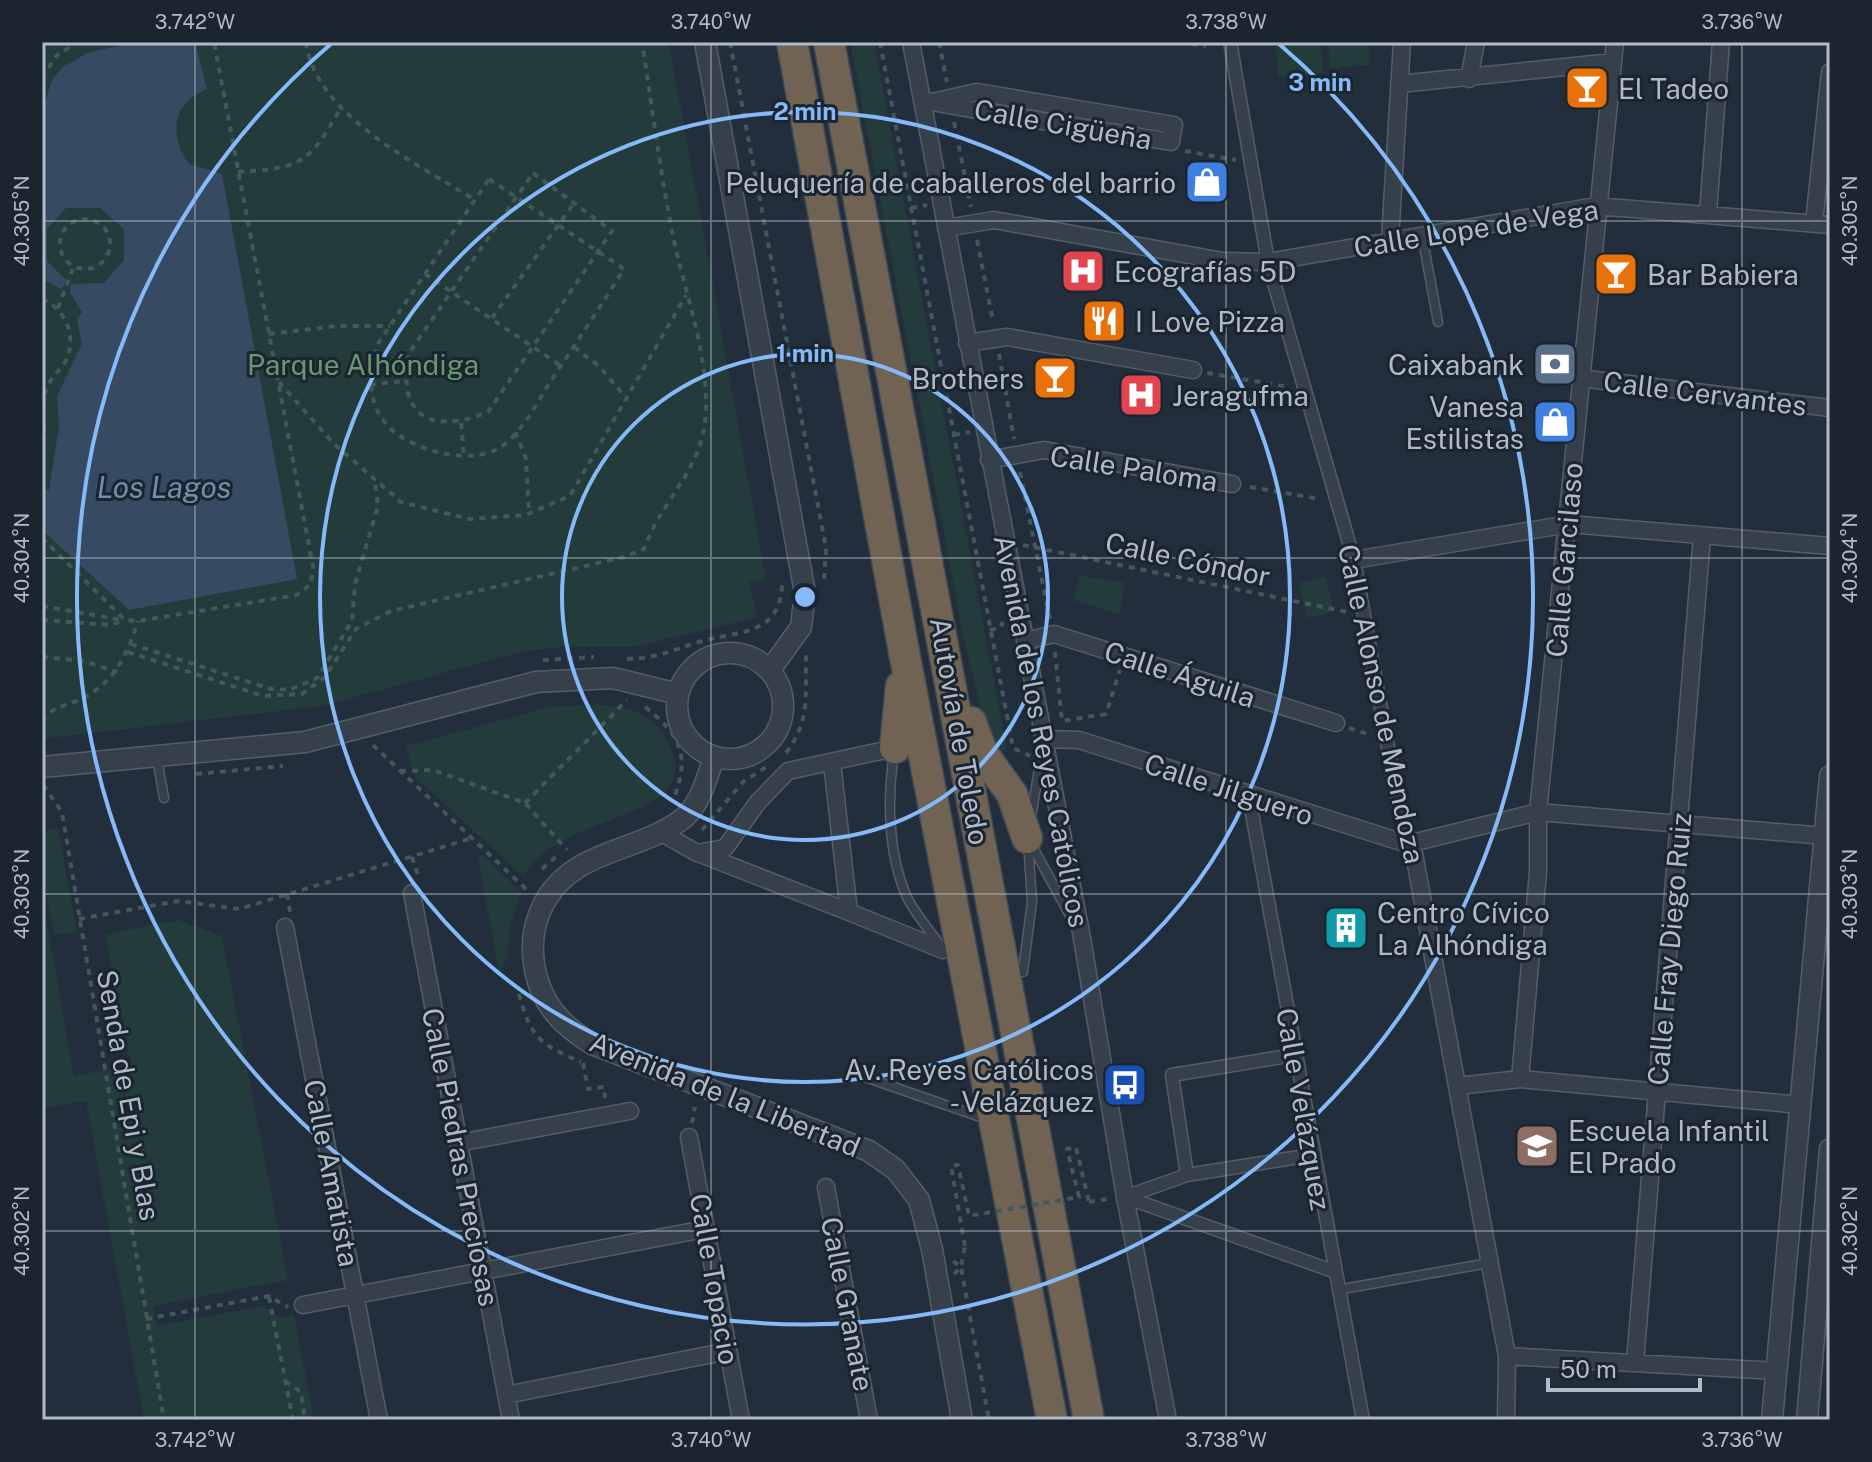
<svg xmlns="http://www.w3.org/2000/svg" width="1872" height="1462" viewBox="0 0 1872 1462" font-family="'Public Sans',sans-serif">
<rect width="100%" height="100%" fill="#222e3b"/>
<!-- green -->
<path fill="#243b3c" d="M 42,42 L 669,42 L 766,579 L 749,582 L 758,617 L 635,647 L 561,647 L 525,651 L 323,706 L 42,739 Z
M 850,42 L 874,42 L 1007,750 L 995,751 L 989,742 L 965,645 Z
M 1275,42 L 1321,42 L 1324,73 L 1278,77 Z
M 1328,42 L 1369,42 L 1370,65 L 1330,68 Z
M 1079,575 L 1125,583 L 1120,615 L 1074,600 Z
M 1326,577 L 1334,612 L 1307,618 L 1299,583 Z
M 595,704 C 627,708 650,710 667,740 C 713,824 556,809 524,877 L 414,776 L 406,746 L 548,707 Z
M 58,828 L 77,932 L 54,936 L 42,871 L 42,831 Z
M 483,855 L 521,892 L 510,924 L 508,956 L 499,974 L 478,856 Z
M 42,894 L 74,1076 L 131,1065 L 105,934 L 178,920 L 222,936 L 288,1280 L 153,1306 L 156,1326 L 262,1306 L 280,1318 L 294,1316 L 314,1420 L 144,1420 L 86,1101 L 42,1108 Z"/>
<!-- water -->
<path fill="#364b62" d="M 135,42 L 195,42 L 207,89 C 171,104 169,135 189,164 L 222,174 L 297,579 L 129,610 L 42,530 L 42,491 L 49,490 L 59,426 L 57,396 L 82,344 L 77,320 L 82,312 L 70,293 L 71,284 L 104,283 L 124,260 L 124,229 L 100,208 L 66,208 L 47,229 L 47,261 L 66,280 L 62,289 L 46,281 L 42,289 L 42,111 L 52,80 L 62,68 L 87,53 Z"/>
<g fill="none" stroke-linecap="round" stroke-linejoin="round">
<!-- service casing -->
<g stroke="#545e69" stroke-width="11">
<path id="service" d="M 1422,235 L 1438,322
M 894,753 C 887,797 888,853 906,895 C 914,913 930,930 941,947
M 157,758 L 164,798
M 1031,817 L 1042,751
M 1030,842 L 1073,921
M 1023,972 L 1032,901 L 1028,842
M 862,1076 L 986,1119
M 1337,1290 L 1489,1263"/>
</g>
<!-- pedestrian casing -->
<g stroke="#545e69" stroke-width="15">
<path id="pedestrian" d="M 1230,42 L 1268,262 L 1354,560 L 1400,813 L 1412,843
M 1249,797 L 1363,1420
M 1187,1175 L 1172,1075 L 1294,1055
M 1125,1197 L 1333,1271
M 1125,1197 L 1187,1175 L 1312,1155"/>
</g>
<!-- minor casing -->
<g stroke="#545e69" stroke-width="19">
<path id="minor" d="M 911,42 L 1082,938 L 1125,1197 L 1168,1420
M 1469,79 L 1476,42
M 1399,84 L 1613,62
M 922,100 C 1004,116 1088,128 1171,142 L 1174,125 L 977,92 L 932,102
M 1708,213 L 1721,42
M 1814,223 L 1830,72
M 946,228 L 994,220 L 1223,261 L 1268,262 L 1596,206 L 1830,225
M 1390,239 L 1402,42
M 967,343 L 1007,337 L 1193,370
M 1579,378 L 1830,408
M 989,460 L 1044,450 L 1232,484
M 1354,560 L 1569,524 L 1830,546
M 1025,641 L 1054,634 L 1336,723
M 1045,739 L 1079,740 L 1401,842 L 1412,843 L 1538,812 L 1825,836
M 832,763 L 849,912 L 943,950
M 660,832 L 697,853 L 725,848 L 758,802 L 788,771 L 895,748
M 1412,843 L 1507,1356 L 1506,1420
M 698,853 L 849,912
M 412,893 L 511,1420
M 285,927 L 379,1420
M 1520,1079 L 1538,872 L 1538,812 L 1615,42
M 1457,1086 L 1520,1079 L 1801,1105
M 689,1137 L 741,1420
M 458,1143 L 630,1111
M 826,1187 L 869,1420
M 303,1305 L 705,1229
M 1507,1356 L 1777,1371
M 1635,1363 L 1702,536
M 506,1395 L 728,1351"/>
</g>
<!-- tertiary casing -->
<g stroke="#545e69" stroke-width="23">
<path id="tertiary" d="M 705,42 L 805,593 L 801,627 L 770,670
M677 706a53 53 0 1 1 106 0a53 53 0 1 1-106 0Z
M 714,757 C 708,775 700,804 685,817 C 639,854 573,847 543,905 C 534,923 531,944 534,964 C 540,1003 560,1024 592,1044 L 869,1151 L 896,1170 L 919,1200 L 932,1249 L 962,1420
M 42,767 L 305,742 L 536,682 L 613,678 L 678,694
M 1772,1420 L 1830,776
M 1807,1420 L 1830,1149"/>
</g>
<!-- motorway casing -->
<g stroke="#414b56" stroke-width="33">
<path id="motorway" d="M 792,42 L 904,652 L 1052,1420
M 829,42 L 1089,1420
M 971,722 L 983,754 L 1012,794 L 1027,838
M 895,748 L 901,686"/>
</g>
<!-- path -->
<path stroke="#425859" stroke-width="4" stroke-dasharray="6 6" stroke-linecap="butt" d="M 306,42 C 315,115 418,164 475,200
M 730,42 L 826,548 L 824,581
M 880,42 L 1013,748 L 1030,756
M 939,42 L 947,82
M 1180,42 L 1204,46 L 1205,42
M 42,78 L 57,55 L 78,42
M 954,122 L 971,207
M 1185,151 L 1236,160
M 238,172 C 301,168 309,164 340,109
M 533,173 L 612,231 L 488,412 C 432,435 396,417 409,353 Z
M 489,179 L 624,269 C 600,307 575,345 550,382 C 537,403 523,431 502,446 C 473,467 412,451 389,427 C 366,404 368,371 379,342 Z
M 911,208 L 927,205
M60 244a25 25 0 1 1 50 0a25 25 0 1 1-50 0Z
M 977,240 L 993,321
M 425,274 L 561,366
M 42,299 C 66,309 78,338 65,362 C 58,373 47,381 45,394 C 41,415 47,436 42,458
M 58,308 L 74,266
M 492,318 L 574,203
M 269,334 L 337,326 L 390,326
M 574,347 L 600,367 L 626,398
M 999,354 L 1014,439
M 1207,373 L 1289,387
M 279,382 L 334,444 L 401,502 L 469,519 L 525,515 L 570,496 L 686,295
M 370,385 L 403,381
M 461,423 L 464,455
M 515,432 L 526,459 L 529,513
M 954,435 L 970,432
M 1020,472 L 1050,620
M 1250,487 L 1320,499
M 42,538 L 125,620 L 138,621 L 297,595 L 311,584 L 313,567 L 214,42
M 1023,545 L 1347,612
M 42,606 L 122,620
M 42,620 L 111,625 L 122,621
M 990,630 L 1000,628 L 1003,622
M 131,644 L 271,689 L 289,690 L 317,678 L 352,621 L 355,584 L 378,506 L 375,482
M 128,652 L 263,696 L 302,694 L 325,677 L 356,629 L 391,611 L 624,557 L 644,549 C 659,506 696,474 704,429 C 714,369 685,294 673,236 C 660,172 652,106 642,42
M 1055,652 L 1062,721 L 1106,714 L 1120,670
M 42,657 L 84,661 L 117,672
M 627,659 C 654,659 673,650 699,642 C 733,631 780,638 782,585
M 543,660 L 594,657
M 645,707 C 681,735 690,756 674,798
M 42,721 C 53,706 63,707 79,700 C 114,684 127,655 138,621
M 1349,728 L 1371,735
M 373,745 L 527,890
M 786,753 C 811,720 805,694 806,655
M 400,771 L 433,770 L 525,803 L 567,850
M 196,774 L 283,766
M 43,785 L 62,812 L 164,1420
M 525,803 L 627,700
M 702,830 L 743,782 L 766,767
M 412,857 L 418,875
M 542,869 L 559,854
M 287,894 L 290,912
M 79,919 L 178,901 L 239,909 L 472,838
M 519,994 C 531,1039 540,1044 581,1062
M 583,1063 L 588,1089 L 604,1087 L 605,1098
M 692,1123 L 695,1107
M 1089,1202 L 1107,1199
M 953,1261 L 961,1267 L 989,1420
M 954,1274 L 961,1267 L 965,1246
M 269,1297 L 293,1420
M 146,1319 L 269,1296 L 288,1307
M 285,1381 L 301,1392 L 305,1420"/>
<!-- service -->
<use href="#service" stroke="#36404b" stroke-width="8"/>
<!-- pedestrian -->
<use href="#pedestrian" stroke="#36404b" stroke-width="12"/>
<!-- minor -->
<use href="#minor" stroke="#36404b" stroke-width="16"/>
<!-- tertiary -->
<use href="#tertiary" stroke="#36404b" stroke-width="20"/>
<!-- motorway -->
<use href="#motorway" stroke="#716353" stroke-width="30"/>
<!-- path-bridge -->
<path stroke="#425859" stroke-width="4" stroke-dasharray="6 6" stroke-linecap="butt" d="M 965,1246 L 951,1166 L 958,1165 L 969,1216 L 1079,1197 L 1067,1149 L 1076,1147 L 1089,1202"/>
</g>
<!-- ticks -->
<path fill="none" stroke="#b1bbc7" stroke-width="2" stroke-opacity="0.45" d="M 195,42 L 195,1420M 711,42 L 711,1420M 1226,42 L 1226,1420M 1742,42 L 1742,1420M 42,221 L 1830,221M 42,558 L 1830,558M 42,894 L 1830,894M 42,1231 L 1830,1231"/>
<!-- distance rings -->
<g fill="none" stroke="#85b9f7" stroke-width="4">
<circle cx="805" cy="597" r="243"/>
<circle cx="805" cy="597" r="485"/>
<path d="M1278 43A728 728 0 1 1 332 43"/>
</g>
<!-- icons -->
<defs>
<g id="bar-square" transform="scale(2.3)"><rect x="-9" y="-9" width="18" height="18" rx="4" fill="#e8710a" stroke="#1b2530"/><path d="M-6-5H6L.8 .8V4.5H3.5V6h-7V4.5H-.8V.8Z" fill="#fff"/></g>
<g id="shop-square" transform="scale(2.3)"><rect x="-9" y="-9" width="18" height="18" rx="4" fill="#3f7fe0" stroke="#1b2530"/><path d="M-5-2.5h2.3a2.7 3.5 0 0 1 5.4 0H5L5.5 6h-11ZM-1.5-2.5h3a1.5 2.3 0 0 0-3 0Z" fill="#fff"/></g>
<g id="hospital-square" transform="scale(2.3)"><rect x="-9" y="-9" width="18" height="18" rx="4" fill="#e0444e" stroke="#1b2530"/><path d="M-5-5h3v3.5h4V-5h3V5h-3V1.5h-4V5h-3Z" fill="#fff"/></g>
<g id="restaurant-square" transform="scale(2.3)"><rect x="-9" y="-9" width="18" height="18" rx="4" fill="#e8710a" stroke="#1b2530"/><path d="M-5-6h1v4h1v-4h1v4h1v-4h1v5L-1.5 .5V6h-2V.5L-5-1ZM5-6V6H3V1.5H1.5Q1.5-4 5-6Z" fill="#fff"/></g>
<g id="bank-square" transform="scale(2.3)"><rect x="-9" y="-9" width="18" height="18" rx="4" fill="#5c6f8a" stroke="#1b2530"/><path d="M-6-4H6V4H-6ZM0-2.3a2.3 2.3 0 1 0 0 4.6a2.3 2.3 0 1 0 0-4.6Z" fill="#fff"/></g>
<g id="building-square" transform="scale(2.3)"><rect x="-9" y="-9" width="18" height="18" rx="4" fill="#0f9aa8" stroke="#1b2530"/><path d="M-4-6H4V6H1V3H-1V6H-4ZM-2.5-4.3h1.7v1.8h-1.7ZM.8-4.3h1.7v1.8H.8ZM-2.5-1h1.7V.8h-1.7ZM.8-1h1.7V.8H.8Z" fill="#fff"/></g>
<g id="bus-square" transform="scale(2.3)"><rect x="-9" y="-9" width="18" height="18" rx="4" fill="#1a4fb4" stroke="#1b2530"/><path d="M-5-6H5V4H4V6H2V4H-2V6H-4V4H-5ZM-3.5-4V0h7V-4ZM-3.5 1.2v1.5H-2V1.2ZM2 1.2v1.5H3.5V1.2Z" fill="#fff"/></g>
<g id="school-square" transform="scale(2.3)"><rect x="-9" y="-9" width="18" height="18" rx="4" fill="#8d6e63" stroke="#1b2530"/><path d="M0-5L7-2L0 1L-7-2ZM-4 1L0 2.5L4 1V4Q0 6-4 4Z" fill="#fff"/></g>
</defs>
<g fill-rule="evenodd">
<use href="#bar-square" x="1587" y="88"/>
<use href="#shop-square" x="1207" y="182"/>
<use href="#hospital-square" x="1083" y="271"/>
<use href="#bar-square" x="1616" y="274"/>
<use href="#restaurant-square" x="1104" y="321"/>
<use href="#bank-square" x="1555" y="364"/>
<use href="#bar-square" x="1055" y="378"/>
<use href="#hospital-square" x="1141" y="395"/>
<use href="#shop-square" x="1555" y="422"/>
<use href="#building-square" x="1346" y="928"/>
<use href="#bus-square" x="1125" y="1085"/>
<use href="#school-square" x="1537" y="1146"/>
</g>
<g text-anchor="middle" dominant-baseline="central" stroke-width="6" stroke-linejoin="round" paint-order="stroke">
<!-- poi labels -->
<g font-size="28" fill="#b1bbc7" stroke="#1b2530" text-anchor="start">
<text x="1618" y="88">El Tadeo</text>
<text x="1176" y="182" text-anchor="end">Peluquería de caballeros del barrio</text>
<text x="1114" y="271">Ecografías 5D</text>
<text x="1647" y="274">Bar Babiera</text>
<text x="1135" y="321">I Love Pizza</text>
<text x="1524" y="364" text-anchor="end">Caixabank</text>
<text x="1024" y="378" text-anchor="end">Brothers</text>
<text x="1172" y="395">Jeragufma</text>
<text x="1524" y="406" text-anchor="end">Vanesa<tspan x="1524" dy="32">Estilistas</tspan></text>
<text x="1377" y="912">Centro Cívico<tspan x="1377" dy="32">La Alhóndiga</tspan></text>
<text x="1094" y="1069" text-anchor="end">Av. Reyes Católicos<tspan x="1094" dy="32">- Velázquez</tspan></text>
<text x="1568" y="1130">Escuela Infantil<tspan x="1568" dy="32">El Prado</tspan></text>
</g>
<!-- street labels -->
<g font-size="28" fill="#b1bbc7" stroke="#1b2530">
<text transform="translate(1063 124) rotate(10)">Calle Cigüeña</text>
<text transform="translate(1476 228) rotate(-9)">Calle Lope de Vega</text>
<text transform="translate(1705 393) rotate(7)">Calle Cervantes</text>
<text transform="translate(1134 468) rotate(9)">Calle Paloma</text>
<text transform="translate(1188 559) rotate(12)">Calle Cóndor</text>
<text transform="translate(1564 560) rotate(-85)">Calle Garcilaso</text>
<text transform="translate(1180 674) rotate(18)">Calle Águila</text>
<text transform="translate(1382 704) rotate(78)">Calle Alonso de Mendoza</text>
<text transform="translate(960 731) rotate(80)">Autovía de Toledo</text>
<text transform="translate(1042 731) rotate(79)">Avenida de los Reyes Católicos</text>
<text transform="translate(1229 789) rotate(18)">Calle Jilguero</text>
<text transform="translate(1669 949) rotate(-85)">Calle Fray Diego Ruiz</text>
<text transform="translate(725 1094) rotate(22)">Avenida de la Libertad</text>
<text transform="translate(129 1095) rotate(80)">Senda de Epi y Blas</text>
<text transform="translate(1304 1109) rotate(80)">Calle Velázquez</text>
<text transform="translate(461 1157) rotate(79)">Calle Piedras Preciosas</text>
<text transform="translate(332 1173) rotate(79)">Calle Amatista</text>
<text transform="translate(715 1279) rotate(80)">Calle Topacio</text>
<text transform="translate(848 1304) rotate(79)">Calle Granate</text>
</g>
<!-- park labels -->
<g font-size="28" fill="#689870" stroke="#1b2530">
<text x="363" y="364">Parque Alhóndiga</text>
</g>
<!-- water labels -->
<g font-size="30" font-style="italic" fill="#718eaa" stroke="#1b2530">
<text x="164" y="487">Los Lagos</text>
</g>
</g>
<circle cx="805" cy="597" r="12" fill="#85b9f7" stroke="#1b2530" stroke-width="4"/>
<g font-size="24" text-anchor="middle" font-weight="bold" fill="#85b9f7" stroke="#1b2530" stroke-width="6" stroke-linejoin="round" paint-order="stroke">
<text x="1320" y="91">3 min</text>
<text x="805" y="120">2 min</text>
<text x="805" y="362">1 min</text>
</g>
<!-- border -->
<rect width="1872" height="1462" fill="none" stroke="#1b2530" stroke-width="88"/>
<!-- scale -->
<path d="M1548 1378v12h152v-12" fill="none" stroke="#b1bbc7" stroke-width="4"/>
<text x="1560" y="1378" font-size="24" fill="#b1bbc7" stroke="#1b2530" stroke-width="6" paint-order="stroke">50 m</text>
<rect x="44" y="44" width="1784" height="1374" fill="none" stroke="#b1bbc7" stroke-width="3"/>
<g font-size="20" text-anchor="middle" fill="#b1bbc7">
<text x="195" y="29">3.742°W</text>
<text x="711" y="29">3.740°W</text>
<text x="1226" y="29">3.738°W</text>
<text x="1742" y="29">3.736°W</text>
<text transform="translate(22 221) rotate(-90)" y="7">40.305°N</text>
<text transform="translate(1850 221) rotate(-90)" y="7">40.305°N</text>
<text transform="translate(22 558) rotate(-90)" y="7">40.304°N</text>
<text transform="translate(1850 558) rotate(-90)" y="7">40.304°N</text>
<text transform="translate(22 894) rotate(-90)" y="7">40.303°N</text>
<text transform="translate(1850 894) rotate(-90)" y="7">40.303°N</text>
<text transform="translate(22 1231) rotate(-90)" y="7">40.302°N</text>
<text transform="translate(1850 1231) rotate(-90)" y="7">40.302°N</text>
<text x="195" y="1447">3.742°W</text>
<text x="711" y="1447">3.740°W</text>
<text x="1226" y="1447">3.738°W</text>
<text x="1742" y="1447">3.736°W</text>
</g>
</svg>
